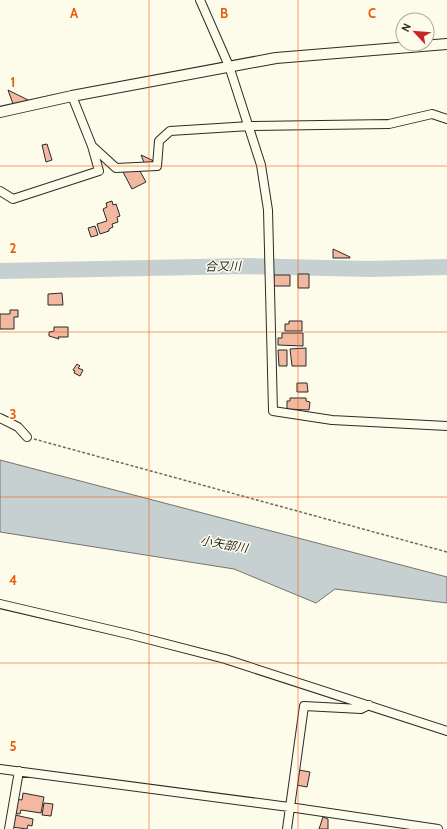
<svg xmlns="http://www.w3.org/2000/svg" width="447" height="829" viewBox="0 0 447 829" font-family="Cabin,'Noto Sans JP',sans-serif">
<rect width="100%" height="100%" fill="#fdfbea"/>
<!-- water -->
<path fill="#c7d0d0" stroke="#74746e" d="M 0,460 L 447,577 L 447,603 L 335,589 L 316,603 L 234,569 L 0,532 Z"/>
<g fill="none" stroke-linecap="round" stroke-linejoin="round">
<!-- river -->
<path stroke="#c7d0d0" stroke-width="16" d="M 0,271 L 246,266 L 369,269 L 447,267"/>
</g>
<!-- building -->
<path fill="#f2b8a0" stroke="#2b2b2b" d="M 8,90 L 30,101 L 13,104 Z
M 47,144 L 52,160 L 46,162 L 42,145 Z
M 141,155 L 154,161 L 145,165 Z
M 136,164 L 146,182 L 132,189 L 123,172 Z
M 112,201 L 113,205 L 116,204 L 120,216 L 117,217 L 118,222 L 112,224 L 113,227 L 109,229 L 109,231 L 100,234 L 97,224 L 107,221 L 103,209 L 107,207 L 106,203 Z
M 95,226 L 98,235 L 91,237 L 88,228 Z
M 333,249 L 350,257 L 350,258 L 333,258 Z
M 298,274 L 309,274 L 309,288 L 298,288 Z
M 274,275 L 290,275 L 290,286 L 273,286 Z
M 62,293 L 63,305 L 48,305 L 48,294 Z
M 10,310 L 18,310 L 18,317 L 14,317 L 14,329 L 0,329 L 0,314 L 10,314 Z
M 289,321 L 302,321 L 302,331 L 285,331 L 285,324 L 289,324 Z
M 54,327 L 68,327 L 68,337 L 58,337 L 59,339 L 49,336 L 49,332 L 54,331 Z
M 282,333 L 303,333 L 303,346 L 278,345 L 278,338 L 282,338 Z
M 306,348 L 306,366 L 292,366 L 290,349 Z
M 278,350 L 287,350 L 287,366 L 279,366 Z
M 77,364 L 80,366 L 78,368 L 83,370 L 80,376 L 74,373 L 75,371 L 73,370 Z
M 297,383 L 307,383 L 308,392 L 297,392 Z
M 290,398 L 306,398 L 306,401 L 310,402 L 309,410 L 287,409 L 287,401 L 290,401 Z
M 299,770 L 310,772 L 307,787 L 296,785 Z
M 23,793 L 44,797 L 41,813 L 21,810 L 20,814 L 13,813 L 15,799 L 22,800 Z
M 44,803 L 53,804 L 51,816 L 42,815 Z
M 15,815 L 33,819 L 32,826 L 28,825 L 27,829 L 12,827 Z
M 323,817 L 328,819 L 328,829 L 319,829 Z"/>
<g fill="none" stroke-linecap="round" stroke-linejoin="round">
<!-- minor casing -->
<g stroke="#2b2b2b" stroke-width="10">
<path id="minor" d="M 200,0 L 229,66 L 261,165 L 268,210 L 273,411 L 332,420 L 447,426
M 92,146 L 116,168 L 157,166 L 159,141 L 170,131 L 250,126 L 389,124 L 432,114 L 447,119
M 0,191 L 13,199 L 99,171 L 92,146 L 72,96
M 0,418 L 18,427 L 27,437
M 0,604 L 128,634 L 225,659 L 447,731
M 0,769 L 289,807 L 438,829
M 9,829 L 19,771
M 287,829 L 304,706 L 361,709 L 369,705"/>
</g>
<!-- tertiary casing -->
<g stroke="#2b2b2b" stroke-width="12">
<path id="tertiary" d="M 0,112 L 72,96 L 276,58 L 447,44"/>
</g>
<!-- path -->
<path stroke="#6a6964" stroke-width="1.5" stroke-dasharray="3 2" stroke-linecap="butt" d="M 34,439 L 447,552"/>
<!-- minor -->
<use href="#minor" stroke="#fdfbea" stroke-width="8"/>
<!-- tertiary -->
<use href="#tertiary" stroke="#fdfbea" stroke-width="10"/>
</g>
<!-- grid -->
<path fill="none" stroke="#e8590c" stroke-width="1" stroke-opacity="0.55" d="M 149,0 L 149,829M 298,0 L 298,829M 0,166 L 447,166M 0,332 L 447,332M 0,497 L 447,497M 0,663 L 447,663"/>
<g text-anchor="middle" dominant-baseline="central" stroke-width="3" stroke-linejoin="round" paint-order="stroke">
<!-- water labels -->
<g font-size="12" font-style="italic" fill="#2b2b2b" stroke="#fdfbea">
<text transform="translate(223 266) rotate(-1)">合又川</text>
<text transform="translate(224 544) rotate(10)">小矢部川</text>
</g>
</g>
<g font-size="13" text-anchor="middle" font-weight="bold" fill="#e8590c" stroke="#fdfbea" stroke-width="3" stroke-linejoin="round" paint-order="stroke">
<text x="74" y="18">A</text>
<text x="224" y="18">B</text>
<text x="372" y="18">C</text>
<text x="13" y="87">1</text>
<text x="13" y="253">2</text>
<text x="13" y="419">3</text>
<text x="13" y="585">4</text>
<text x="13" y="751">5</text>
</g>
<!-- north arrow -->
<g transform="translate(415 32) rotate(296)"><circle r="19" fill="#fdfbea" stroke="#a9a89e"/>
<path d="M0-3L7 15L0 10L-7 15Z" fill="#c62828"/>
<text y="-6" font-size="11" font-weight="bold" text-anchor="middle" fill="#2b2b2b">N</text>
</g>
</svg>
